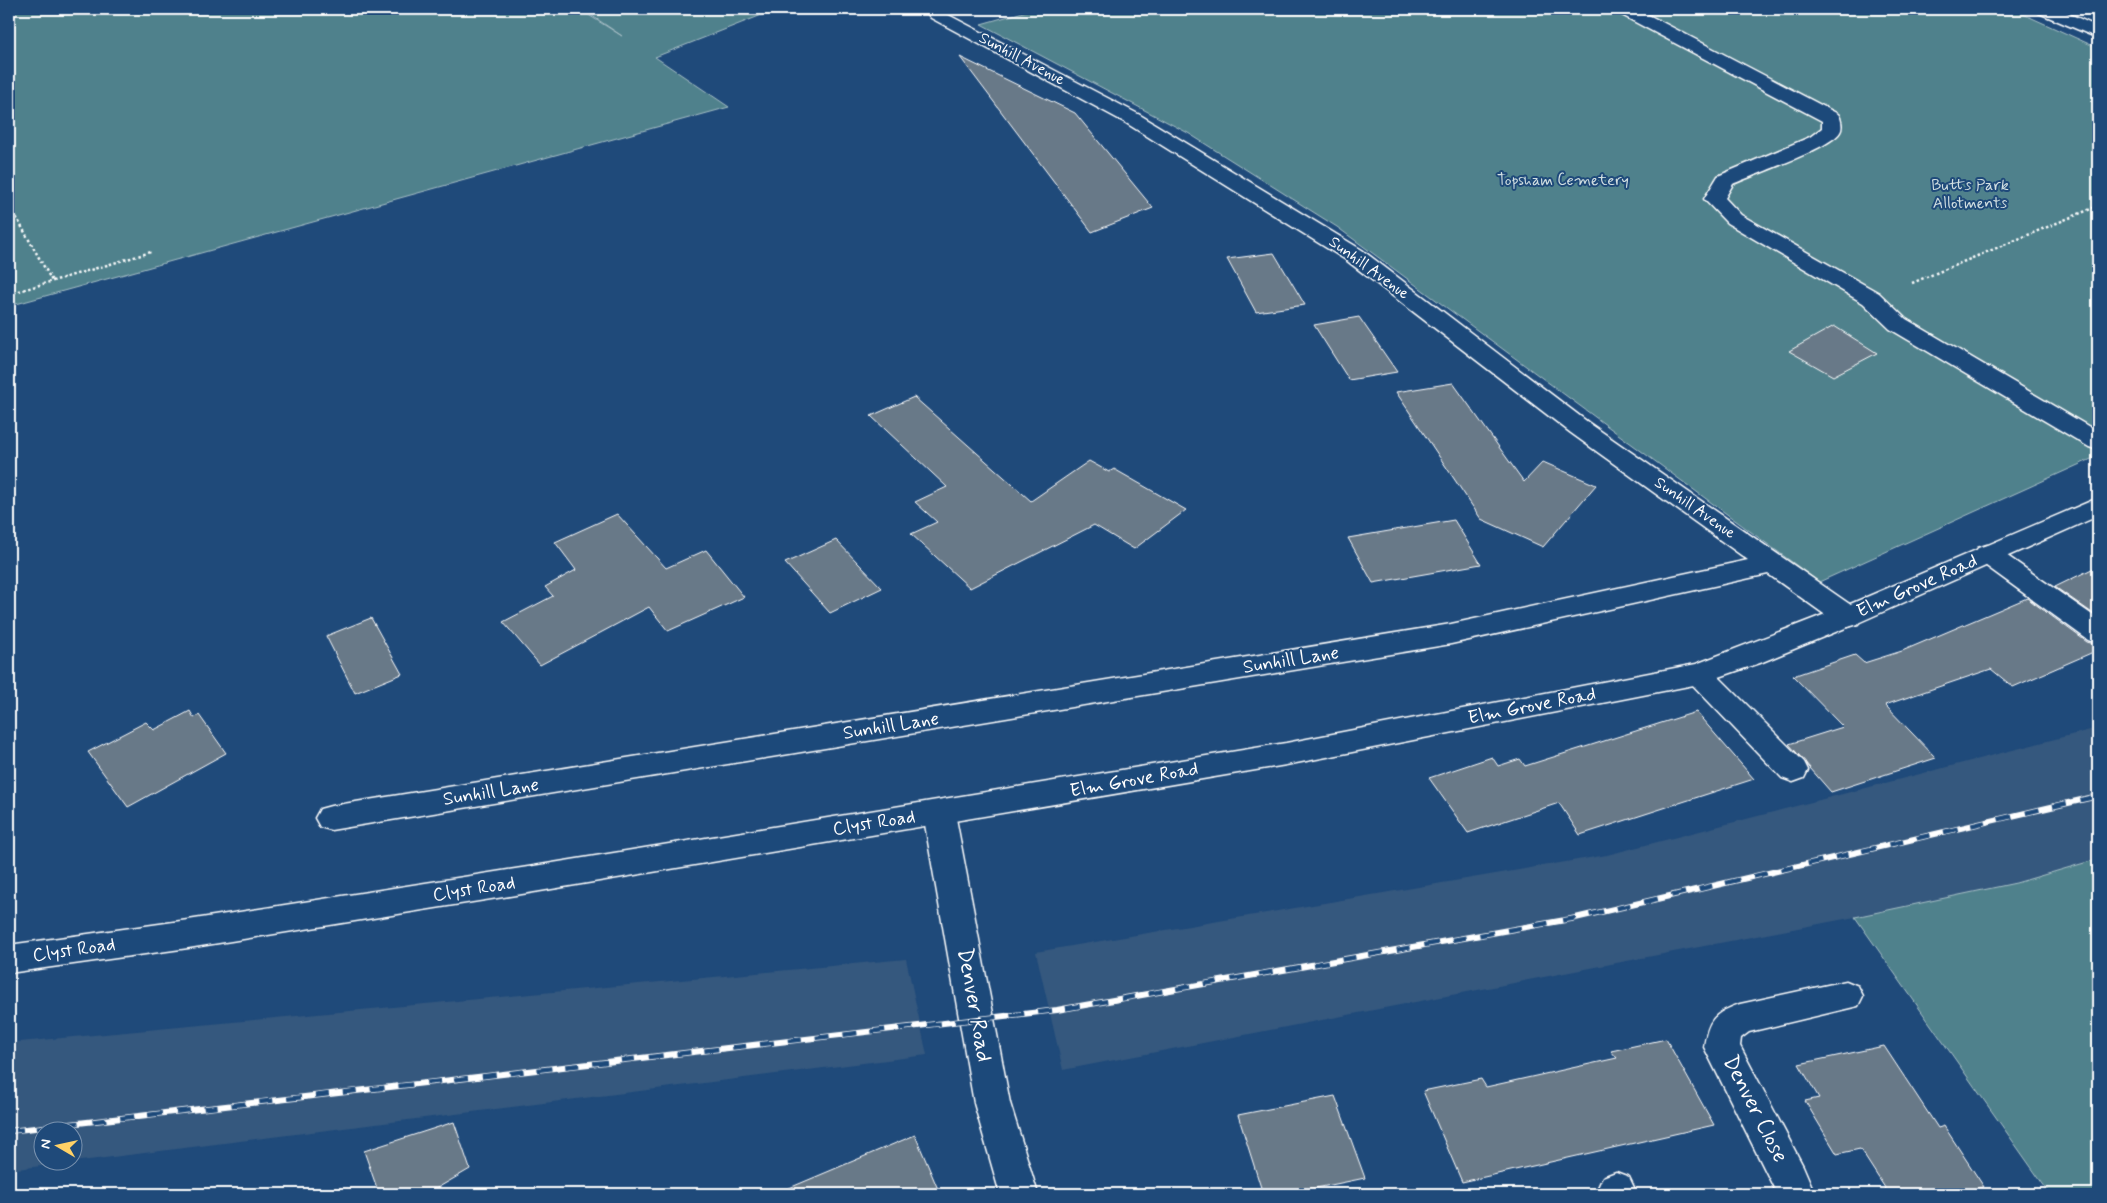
<svg xmlns="http://www.w3.org/2000/svg" width="2107" height="1203" viewBox="0 0 2107 1203" font-family="Mynerve,sans-serif">
<rect width="100%" height="100%" fill="#1f4a7a"/>
<filter id="ink" filterUnits="userSpaceOnUse"><feTurbulence type="fractalNoise" baseFrequency=".02" numOctaves="2"/><feDisplacementMap in="SourceGraphic" scale="10" xChannelSelector="R" yChannelSelector="G"/><feConvolveMatrix kernelMatrix="1 2 1 2 8 2 1 2 1" color-interpolation-filters="sRGB"/></filter>
<g filter="url(#ink)">
<!-- built -->
<path fill="#35587e" fill-rule="evenodd" d="M 2098,728 L 2098,859 L 2016,883 L 1855,917 L 1063,1070 L 1036,952 L 1607,855 Z
M 906,959 L 927,1055 L 9,1170 L 9,1043 ZM 42,1130 L 72,1130 L 72,1160 L 42,1160 Z"/>
<!-- green -->
<path fill="#50818c" stroke="#a8c0c6" d="M 9,9 L 579,9 L 622,36 L 582,9 L 777,9 L 655,57 L 729,107 L 9,306 Z
M 1034,9 L 2012,9 L 2098,48 L 2098,456 L 1819,582 L 1337,227 L 1188,133 L 981,24 Z
M 2098,859 L 2098,1194 L 2050,1194 L 1855,917 L 2016,883 Z"/>
<!-- building -->
<path fill="#687988" stroke="#fff" d="M 960,57 L 1075,113 L 1153,208 L 1092,232 Z
M 1274,253 L 1305,305 L 1256,312 L 1227,259 Z
M 1359,317 L 1397,372 L 1349,380 L 1314,325 Z
M 1834,326 L 1877,353 L 1833,376 L 1789,351 Z
M 1453,383 L 1524,482 L 1543,462 L 1596,485 L 1543,547 L 1481,519 L 1396,392 Z
M 914,397 L 1031,501 L 1089,461 L 1109,472 L 1114,469 L 1186,510 L 1134,549 L 1094,525 L 970,588 L 911,534 L 937,522 L 915,502 L 947,487 L 871,416 Z
M 617,514 L 666,568 L 706,550 L 744,597 L 668,631 L 649,607 L 540,665 L 503,622 L 553,596 L 545,587 L 576,570 L 555,542 Z
M 1454,520 L 1481,564 L 1373,583 L 1348,538 Z
M 836,540 L 882,588 L 830,613 L 785,563 Z
M 2098,566 L 2098,617 L 2055,587 Z
M 2027,598 L 2087,642 L 2098,645 L 2098,650 L 2013,687 L 1991,669 L 1885,705 L 1936,758 L 1831,792 L 1789,744 L 1843,727 L 1793,676 L 1855,655 L 1864,663 L 1902,651 Z
M 371,618 L 402,674 L 355,693 L 326,636 Z
M 190,711 L 194,718 L 199,715 L 226,753 L 128,807 L 88,752 L 146,722 L 154,730 Z
M 1696,712 L 1754,779 L 1580,835 L 1559,803 L 1468,833 L 1429,778 L 1492,757 L 1498,766 L 1520,759 L 1525,766 Z
M 1666,1039 L 1714,1125 L 1462,1182 L 1423,1091 L 1481,1079 L 1486,1087 L 1617,1058 L 1611,1051 Z
M 1884,1046 L 1938,1128 L 1944,1126 L 1984,1187 L 1950,1194 L 1889,1194 L 1860,1149 L 1837,1154 L 1805,1101 L 1819,1098 L 1799,1064 Z
M 1335,1096 L 1365,1178 L 1287,1194 L 1263,1194 L 1238,1115 Z
M 454,1122 L 470,1169 L 427,1194 L 379,1194 L 364,1151 Z
M 915,1135 L 940,1194 L 775,1194 Z"/>
<g fill="none" stroke-linecap="round" stroke-linejoin="round">
<!-- lane casing -->
<g stroke="#fff" stroke-width="3">
<path id="lane" d="M 1615,9 L 1637,9 L 1838,114 C 1841,118 1843,127 1840,132 C 1831,148 1753,175 1733,184 L 1725,198 L 1741,215 L 1879,293 L 1906,319 L 2098,432 L 2098,450 L 2089,447 L 1890,329 L 1863,303 L 1727,223 L 1704,199 L 1718,176 L 1810,137 L 1822,128 L 1822,121 L 1618,13 Z
M 1987,545 L 1996,548 L 2098,619 L 2098,643 L 2088,640 L 1978,560 L 1974,554 L 1978,548 Z
M 1846,981 L 1858,986 L 1863,996 L 1858,1006 L 1749,1032 L 1741,1038 L 1740,1046 L 1803,1166 L 1815,1194 L 1777,1194 L 1704,1047 C 1708,1020 1714,1013 1740,1004 Z"/>
</g>
<!-- street casing -->
<g stroke="#fff" stroke-width="3">
<path id="street" d="M 937,9 L 1140,115 L 1362,250 L 1589,423 L 1858,610 L 1862,617 L 1858,624 L 1848,627 L 1838,624 L 1768,574 L 1451,644 L 331,830 L 320,827 L 315,818 L 320,809 L 331,806 L 1451,624 L 1748,560 L 1571,433 L 1346,260 L 1126,123 L 931,18 L 928,14 L 931,10 Z
M 2036,9 L 2059,9 L 2098,27 L 2098,38 L 2039,13 Z
M 1699,664 L 1709,667 L 1804,762 L 1808,770 L 1804,778 L 1793,782 L 1782,778 L 1689,681 L 1685,674 L 1689,667 Z
M 939,801 L 950,804 L 955,813 L 1010,1103 L 1038,1194 L 1000,1194 L 974,1103 L 923,813 L 928,804 Z
M 1616,1172 L 1629,1177 L 1637,1194 L 1599,1194 L 1597,1190 L 1603,1177 Z"/>
</g>
<!-- secondary casing -->
<g stroke="#fff" stroke-width="3">
<path id="secondary" d="M 2098,498 L 2098,516 L 1860,622 L 1760,663 L 1699,684 L 1286,765 L 528,893 L 188,948 L 9,973 L 9,945 L 188,920 L 528,867 L 1286,743 L 1696,664 L 1841,608 Z"/>
</g>
<!-- path -->
<path stroke="#fff" stroke-width="2.5" stroke-dasharray="2.5 2.5" stroke-linecap="butt" d="M 2000,9 L 2006,12
M 9,204 L 52,281
M 1912,283 L 2098,206
M 9,294 L 151,252"/>
<!-- lane -->
<use href="#lane" fill="#1f4a7a" fill-rule="evenodd"/>
<!-- street -->
<use href="#street" fill="#1f4a7a" fill-rule="evenodd"/>
<!-- secondary -->
<use href="#secondary" fill="#1f4a7a" fill-rule="evenodd"/>
<!-- rail casing -->
<g stroke="#fff" stroke-width="6">
<path id="rail" d="M 9,1131 L 1057,1010 L 1571,919 L 2098,796"/>
</g>
<!-- rail -->
<use href="#rail" stroke="#1f4a7a" stroke-width="4.5" stroke-dasharray="14" stroke-linecap="butt"/>
</g>
</g>
<g text-anchor="middle" dominant-baseline="central" stroke-width="4" stroke-linejoin="round" paint-order="stroke">
<!-- far-street labels -->
<g font-size="16" fill="#fff" stroke="#1f4a7a">
<text transform="translate(1022 59) rotate(28)">Sunhill Avenue</text>
<text transform="translate(1369 268) rotate(36)">Sunhill Avenue</text>
<text transform="translate(1695 508) rotate(35)">Sunhill Avenue</text>
</g>
<!-- far-park labels -->
<g font-size="16" fill="#d3e0e2" stroke="#1f4a7a">
<text x="1563" y="180">Topsham Cemetery</text>
<text x="1970" y="185">Butts Park<tspan x="1970" dy="18">Allotments</tspan></text>
</g>
<!-- street labels -->
<g font-size="19" fill="#fff" stroke="#1f4a7a">
<text transform="translate(1917 586) rotate(-24)">Elm Grove Road</text>
<text transform="translate(1291 660) rotate(-9)">Sunhill Lane</text>
<text transform="translate(1532 706) rotate(-11)">Elm Grove Road</text>
<text transform="translate(891 726) rotate(-9)">Sunhill Lane</text>
<text transform="translate(1134 780) rotate(-10)">Elm Grove Road</text>
<text transform="translate(491 792) rotate(-9)">Sunhill Lane</text>
<text transform="translate(874 823) rotate(-9)">Clyst Road</text>
<text transform="translate(474 889) rotate(-9)">Clyst Road</text>
<text transform="translate(74 950) rotate(-8)">Clyst Road</text>
</g>
<!-- near-street labels -->
<g font-size="22" fill="#fff" stroke="#1f4a7a">
<text transform="translate(974 1005) rotate(80)">Denver Road</text>
<text transform="translate(1755 1109) rotate(63)">Denver Close</text>
</g>
</g>
<!-- margin -->
<rect width="2107" height="1203" fill="none" stroke="#1f4a7a" stroke-width="30"/>
<rect x="15" y="15" width="2077" height="1173" fill="none" stroke="#fff" stroke-width="2" filter="url(#ink)"/>
<!-- north arrow -->
<g transform="translate(58 1146) rotate(279)"><circle r="24" fill="#1f4a7a" stroke="#7992af"/>
<path d="M0-4L9 19L0 12L-9 19Z" fill="#ffd166"/>
<text y="-8" font-size="14" font-weight="bold" text-anchor="middle" fill="#ffffff">N</text>
</g>
</svg>
